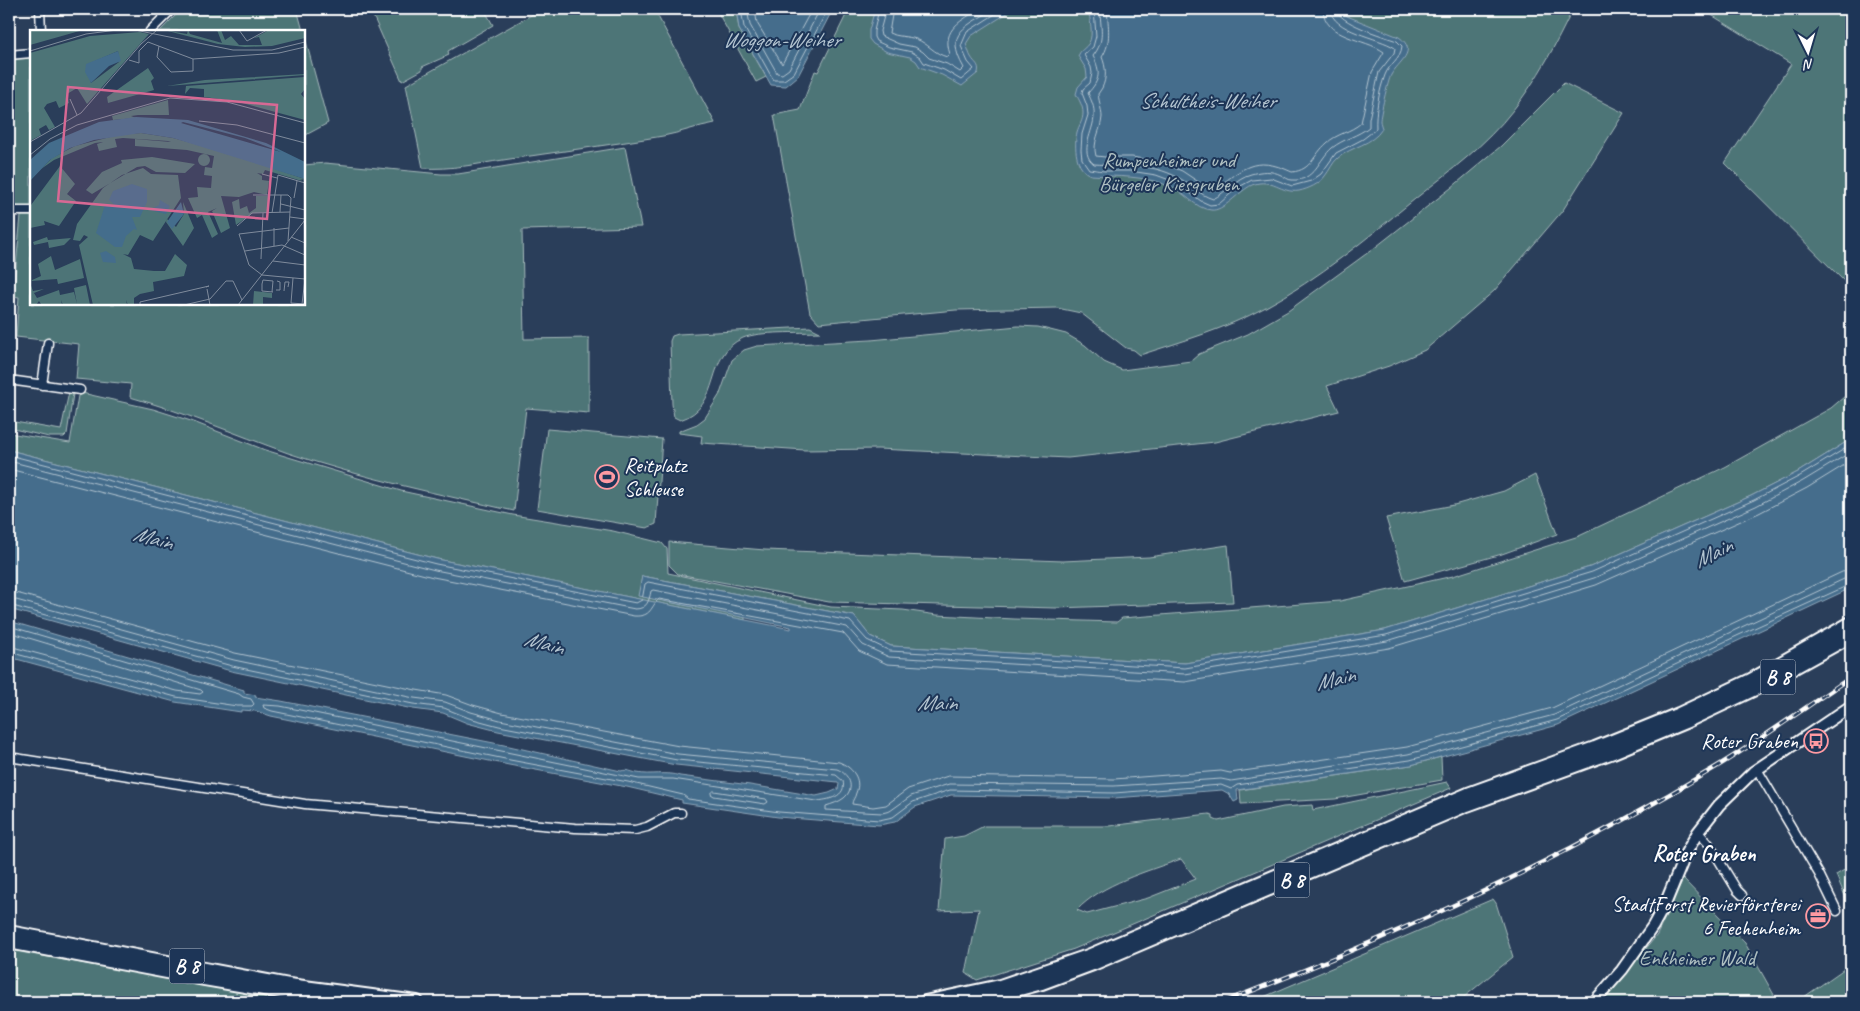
<svg xmlns="http://www.w3.org/2000/svg" width="1860" height="1011" viewBox="0 0 1860 1011" font-family="Caveat,sans-serif">
<rect width="100%" height="100%" fill="#2a3e5a"/>
<filter id="ink" filterUnits="userSpaceOnUse"><feTurbulence type="fractalNoise" baseFrequency=".02" numOctaves="2"/><feDisplacementMap in="SourceGraphic" scale="10" xChannelSelector="R" yChannelSelector="G"/><feConvolveMatrix kernelMatrix="1 2 1 2 8 2 1 2 1" color-interpolation-filters="sRGB"/></filter>
<g filter="url(#ink)">
<!-- green -->
<path fill="#4d7477" stroke="#a6babb" fill-rule="evenodd" d="M 182,9 L 297,9 L 303,31 L 160,31 Z
M 370,9 L 484,9 L 493,25 L 448,51 L 449,55 L 422,67 L 422,70 L 402,81 Z
M 542,9 L 654,9 L 715,123 C 697,126 680,133 663,136 C 610,145 556,152 503,160 C 477,164 450,170 423,168 L 406,85 Z
M 716,9 L 736,9 L 739,29 L 766,77 L 756,82 Z
M 849,9 L 1573,9 C 1556,44 1538,79 1513,110 C 1486,145 1450,171 1415,199 C 1367,238 1320,278 1264,308 C 1225,329 1183,341 1140,355 L 1134,350 L 1126,348 L 1081,313 L 1057,308 L 956,310 L 819,323 L 810,313 L 774,115 L 800,110 L 815,71 L 818,72 Z
M 1706,9 L 1851,9 L 1851,288 L 1725,163 L 1791,64 L 1705,11 Z
M 304,34 L 328,123 L 304,136 Z
M 31,57 L 31,207 L 9,206 L 9,60 Z
M 1564,83 L 1624,113 L 1563,210 L 1494,291 L 1425,350 L 1389,366 L 1327,386 L 1339,411 L 1215,442 L 1068,458 L 878,449 L 805,450 L 701,443 L 702,436 L 679,433 L 679,431 L 697,424 L 705,418 L 720,394 L 732,360 L 744,350 L 757,346 L 871,340 L 1018,326 L 1038,327 L 1066,334 L 1085,345 L 1104,362 L 1122,370 L 1191,361 L 1199,354 L 1248,334 L 1288,311 L 1377,246 L 1451,188 L 1501,146 Z
M 625,147 L 641,227 L 522,230 L 524,339 L 589,338 L 589,413 L 526,408 L 514,511 C 438,494 362,478 288,453 C 235,434 184,412 130,397 L 131,384 L 76,379 L 79,344 L 16,337 L 19,297 L 13,296 L 21,216 L 31,216 L 31,304 L 304,304 L 304,165 L 325,163 L 441,174 L 458,174 Z
M 810,327 L 820,332 C 799,333 760,331 743,338 C 703,355 724,406 680,420 L 674,417 L 672,404 L 670,341 L 672,336 L 678,334 Z
M 1851,391 L 1851,439 L 1798,472 L 1751,496 L 1590,567 L 1385,630 L 1185,663 L 891,646 L 870,636 L 854,616 L 642,576 L 639,596 L 745,617 L 745,620 L 437,559 L 9,450 L 9,433 L 70,443 L 78,396 L 82,393 L 153,409 L 191,421 L 265,450 L 401,491 L 513,515 L 613,531 L 662,543 L 667,549 L 668,573 L 831,607 L 903,610 L 937,615 L 1014,619 L 1117,622 L 1122,618 L 1340,601 L 1453,576 L 1579,536 L 1725,467 L 1831,408 Z
M 69,392 L 73,394 L 67,434 L 64,437 L 49,437 L 9,428 L 9,421 L 61,430 Z
M 547,429 L 662,439 L 656,524 L 647,528 L 537,509 Z
M 1535,475 L 1557,534 L 1502,554 L 1405,581 L 1386,518 L 1454,505 L 1504,491 Z
M 669,542 L 765,550 L 1063,561 L 1149,557 L 1228,545 L 1233,602 L 1056,608 L 829,602 L 678,574 L 669,565 Z
M 1441,757 L 1442,780 L 1335,799 L 1241,804 L 1240,790 L 1411,765 Z
M 1447,782 L 1451,788 L 1074,949 L 977,980 L 966,973 L 979,909 L 939,911 L 945,839 L 964,836 L 984,826 L 1109,826 L 1209,814 L 1213,815 L 1213,819 L 1218,821 L 1283,807 L 1312,805 L 1313,810 ZM 1181,859 L 1196,879 L 1148,898 L 1087,914 L 1077,910 C 1101,884 1148,871 1181,859 Z
M 1851,866 L 1851,910 L 1836,875 Z
M 1683,879 L 1745,943 L 1778,1002 L 1603,1002 L 1657,935 Z
M 1493,899 L 1496,903 L 1513,957 L 1458,1002 L 1252,1002 Z
M 9,950 L 296,1002 L 9,1002 Z
M 1851,964 L 1851,1002 L 1797,1002 Z"/>
<!-- water -->
<path fill="#446d8c" stroke="#8fa7ba" d="M 736,9 L 833,9 L 798,76 L 786,86 L 771,85 L 739,29 Z
M 875,9 L 1014,9 L 971,36 L 966,44 C 968,48 969,54 971,57 C 975,64 980,64 978,73 L 962,86 L 942,75 L 920,67 L 916,61 L 910,57 L 887,52 L 873,44 L 869,39 L 869,30 Z
M 1089,9 L 1340,9 L 1347,16 L 1399,37 C 1419,51 1398,62 1391,75 C 1388,81 1380,115 1380,121 C 1380,122 1382,128 1382,129 C 1372,145 1352,146 1338,158 C 1332,163 1330,170 1325,176 C 1320,184 1308,189 1299,191 C 1281,194 1272,177 1252,185 C 1239,191 1223,212 1211,210 C 1195,209 1184,191 1169,186 C 1143,175 1118,177 1091,175 C 1075,170 1074,146 1077,132 C 1079,125 1083,121 1083,113 C 1083,106 1079,100 1076,94 L 1078,87 L 1087,77 L 1086,69 L 1078,56 C 1080,50 1086,48 1089,43 C 1094,34 1089,19 1089,9 Z
M 1851,439 L 1851,588 L 1558,725 L 1411,765 L 1237,790 L 1238,800 L 1234,802 L 1229,794 L 1222,790 L 1114,798 L 951,795 L 915,807 L 895,822 L 879,825 L 778,817 L 682,803 L 682,800 L 627,787 L 509,765 L 271,716 L 256,711 L 241,710 L 241,712 L 175,702 L 9,657 L 9,621 L 244,690 L 244,693 L 256,695 L 255,697 L 281,701 L 509,746 L 621,771 C 627,769 631,772 637,773 C 651,776 666,771 680,776 L 750,785 L 816,796 L 829,793 L 838,789 L 839,784 L 838,782 L 676,765 L 498,731 L 467,723 L 443,713 L 413,709 L 231,671 L 9,609 L 9,450 L 437,559 L 791,629 L 791,627 L 638,596 L 642,576 L 854,616 L 870,636 L 891,646 L 1185,663 L 1385,630 L 1590,567 L 1751,496 L 1798,472 Z"/>
<g fill="none" stroke-linecap="round" stroke-linejoin="round">
<!-- shore -->
<path stroke="#b4c5d1" stroke-width="1" d="M 741,9 L 744,27 L 770,74 L 774,80 L 784,80 L 794,73 L 828,9
M 747,9 L 750,25 L 777,73 L 782,74 L 789,69 L 820,9
M 755,9 L 757,23 L 782,64 L 812,9
M 879,9 L 874,31 L 874,37 L 876,41 L 889,47 L 912,52 L 920,57 L 924,63 L 944,70 L 961,80 L 974,69 L 968,62 L 961,46 L 967,32 L 1003,9
M 886,9 L 880,31 L 881,36 L 899,44 L 915,47 L 923,52 L 929,58 L 947,64 L 960,72 L 964,68 C 943,32 967,26 994,9
M 893,9 L 889,33 C 898,37 907,36 916,39 C 929,44 933,53 947,57 L 950,54 C 941,29 962,20 980,9
M 1094,9 L 1096,36 L 1093,47 L 1084,55 L 1091,67 L 1092,73 L 1090,83 L 1083,89 L 1082,93 L 1087,106 L 1088,115 L 1082,134 L 1081,150 L 1082,159 L 1089,169 L 1104,171 L 1130,171 L 1156,175 L 1175,182 L 1201,201 L 1210,205 L 1219,204 L 1237,188 L 1252,180 L 1271,178 L 1292,186 L 1311,181 L 1321,174 L 1336,153 L 1363,139 L 1376,129 C 1375,113 1379,91 1385,75 C 1389,64 1401,59 1402,46 L 1397,41 C 1383,36 1338,23 1336,9
M 1100,9 C 1100,28 1106,40 1093,56 C 1101,72 1100,80 1088,93 C 1091,100 1095,107 1094,116 C 1094,131 1078,152 1094,164 C 1122,166 1151,163 1177,177 C 1190,183 1199,195 1213,199 C 1226,193 1235,178 1251,174 C 1262,171 1271,170 1281,175 C 1285,177 1288,180 1292,180 C 1314,182 1319,159 1332,148 C 1343,139 1358,136 1369,127 L 1369,119 L 1379,72 L 1394,53 L 1395,48 C 1379,37 1332,32 1330,9
M 1107,9 C 1108,26 1112,42 1102,57 C 1106,67 1107,78 1102,88 C 1101,90 1099,92 1098,94 C 1098,96 1102,112 1102,117 C 1101,131 1092,142 1096,156 L 1105,157 L 1132,157 L 1160,162 L 1182,171 L 1212,191 C 1243,169 1253,154 1292,172 C 1312,170 1313,155 1327,143 C 1336,134 1351,132 1361,123 L 1372,72 L 1384,52 C 1365,38 1324,39 1323,9
M 9,455 L 436,564 L 636,603 L 642,600 L 645,584 L 648,582 L 850,621 L 867,640 L 890,651 L 1185,668 L 1386,635 L 1592,572 L 1754,500 L 1800,476 L 1851,445
M 9,461 L 435,570 L 635,609 C 647,609 649,601 651,591 L 653,590 L 847,627 L 863,645 L 889,657 L 1185,674 L 1387,641 L 1594,578 L 1756,506 L 1803,481 L 1851,452
M 9,469 L 433,577 L 634,616 C 652,617 650,607 659,599 L 843,633 L 859,651 L 887,664 L 1185,682 L 1389,648 L 1596,585 L 1759,513 L 1807,488 L 1851,461
M 9,591 L 235,653 L 416,690 L 446,695 L 473,705 L 502,713 L 679,746 L 839,762 C 852,767 862,779 856,793 C 855,798 852,800 852,804 L 873,807 L 886,805 L 908,789 L 948,776 L 1114,779 L 1221,771 L 1230,773 L 1407,747 L 1552,708 L 1842,572 L 1851,570
M 9,598 L 234,660 L 414,698 L 445,702 L 471,712 L 500,720 L 678,754 L 837,769 C 849,774 856,788 844,798 C 839,802 832,804 826,806 L 826,810 L 882,813 L 890,811 L 911,796 L 949,784 L 1114,786 L 1221,779 L 1231,781 L 1408,754 L 1554,715 L 1844,579 L 1851,578
M 9,605 L 232,666 L 413,704 L 444,708 L 469,718 L 499,726 L 677,760 L 836,775 L 843,781 C 847,797 828,800 816,801 L 673,779 L 639,779 L 280,706 L 263,705 L 264,708 L 272,711 L 510,760 L 628,782 L 683,795 L 688,799 L 779,812 L 879,820 L 893,817 L 913,802 L 950,790 L 1114,793 L 1221,785 L 1231,789 L 1237,785 L 1410,760 L 1557,720 L 1739,635 L 1851,584
M 9,626 L 239,694 L 243,697 L 251,699 L 254,704 L 252,706 L 237,706 L 176,697 L 9,652
M 9,632 L 201,690 L 203,692 L 200,694 L 177,691 L 9,646
M 714,791 L 766,799 L 768,802 L 765,804 L 714,796 L 711,794 Z"/>
<!-- minor casing -->
<g stroke="#fff" stroke-width="11">
<path id="minor" d="M 40,9 L 41,31
M 150,31 L 172,9
M 9,55 L 31,53
M 9,211 L 31,211
M 9,380 L 80,390
M 42,385 L 48,343
M 9,757 L 305,804 L 575,828 L 635,830 L 647,827 L 674,813 L 681,813
M 1757,769 L 1819,874 L 1837,911
M 1698,832 L 1709,844 L 1737,890 L 1742,895"/>
</g>
<!-- tertiary casing -->
<g stroke="#fff" stroke-width="14">
<path id="tertiary" d="M 1594,1002 L 1622,970 L 1653,926 L 1666,902 L 1686,853 L 1698,832 L 1719,805 L 1753,772 L 1851,706"/>
</g>
<!-- primary casing -->
<g stroke="#fff" stroke-width="16">
<path id="primary" d="M 9,932 L 289,985 L 417,1002
M 9,942 L 204,979 L 340,1002
M 925,1002 L 1000,986 L 1088,956 L 1468,794 L 1595,748 L 1679,714 L 1751,680 L 1851,623
M 970,1002 L 1042,983 L 1093,964 L 1467,805 L 1613,752 L 1685,722 L 1757,688 L 1851,636"/>
</g>
<!-- minor -->
<use href="#minor" stroke="#1d3557" stroke-width="8"/>
<!-- tertiary -->
<use href="#tertiary" stroke="#1d3557" stroke-width="10"/>
<!-- primary -->
<use href="#primary" stroke="#1d3557" stroke-width="12"/>
<!-- rail casing -->
<g stroke="#fff" stroke-width="4.5">
<path id="rail" d="M 1223,1002 C 1394,937 1560,861 1716,767 C 1762,739 1806,707 1851,677"/>
</g>
<!-- rail -->
<use href="#rail" stroke="#1d3557" stroke-width="2.5" stroke-dasharray="8" stroke-linecap="butt"/>
</g>
</g>
<!-- icons -->
<defs>
<g id="stadium-ring" transform="scale(1.25)"><circle r="9.5" fill="#1d3557" stroke="#ff9aa2" stroke-width="1.5"/><path d="M0-5a6.5 5 0 1 0 0 10a6.5 5 0 1 0 0-10ZM-3.5-1.8h7v3.6h-7Z" fill="#ff9aa2"/></g>
<g id="bus-ring" transform="scale(1.25)"><circle r="9.5" fill="#1d3557" stroke="#ff9aa2" stroke-width="1.5"/><path d="M-5-6H5V4H4V6H2V4H-2V6H-4V4H-5ZM-3.5-4V0h7V-4ZM-3.5 1.2v1.5H-2V1.2ZM2 1.2v1.5H3.5V1.2Z" fill="#ff9aa2"/></g>
<g id="office-ring" transform="scale(1.25)"><circle r="9.5" fill="#1d3557" stroke="#ff9aa2" stroke-width="1.5"/><path d="M-6-3h4V-5.5h4V-3h4V5H-6ZM-1-4.5V-3h2v-1.5ZM-6 0V1H6V0Z" fill="#ff9aa2"/></g>
</defs>
<g fill-rule="evenodd">
<use href="#stadium-ring" x="607" y="477"/>
<use href="#bus-ring" x="1816" y="741"/>
<use href="#office-ring" x="1818" y="916"/>
</g>
<g text-anchor="middle" dominant-baseline="central" stroke-width="4" stroke-linejoin="round" paint-order="stroke">
<!-- shield labels -->
<g fill="#1d3557" stroke="#bbc2cd" stroke-width="1">
<rect x="1760.5" y="659.5" width="35" height="35" rx="4"/>
<rect x="1274.5" y="862.5" width="35" height="35" rx="4"/>
<rect x="169.5" y="948.5" width="35" height="35" rx="4"/>
</g>
<g font-size="20" font-weight="bold" fill="#fff">
<text x="1778" y="677">B 8</text>
<text x="1292" y="880">B 8</text>
<text x="187" y="966">B 8</text>
</g>
<!-- park labels -->
<g font-size="21" fill="#afc0c2" stroke="#1d3557">
<text x="1169" y="160">Rumpenheimer und<tspan x="1169" dy="24">Bürgeler Kiesgruben</tspan></text>
<text x="1697" y="958">Enkheimer Wald</text>
</g>
<!-- poi labels -->
<g font-size="21" fill="#fff" stroke="#1d3557" text-anchor="end">
<text x="624" y="465" text-anchor="start">Reitplatz<tspan x="624" dy="24">Schleuse</tspan></text>
<text x="1798" y="741">Roter Graben</text>
<text x="1800" y="904">StadtForst Revierförsterei<tspan x="1800" dy="24">6 Fechenheim</tspan></text>
</g>
<!-- water labels -->
<g font-size="22" font-style="italic" fill="#b4c5d1" stroke="#1d3557">
<text x="781" y="40">Woggon-Weiher</text>
<text x="1207" y="101">Schultheis-Weiher</text>
<text transform="translate(153 538) rotate(15)">Main</text>
<text transform="translate(1713 553) rotate(-27)">Main</text>
<text transform="translate(544 643) rotate(15)">Main</text>
<text transform="translate(1335 679) rotate(-14)">Main</text>
<text x="937" y="703">Main</text>
</g>
<!-- neighbourhood labels -->
<g font-size="22" font-weight="bold" fill="#fff" stroke="#1d3557">
<text x="1704" y="854">Roter Graben</text>
</g>
</g>
<!-- overview -->
<g transform="translate(30 30)">
<rect width="275" height="275" fill="#2a3e5a"/>
<path d="M 0,0 L 53,0 L 0,15 ZM 134,0 L 157,4 L 158,0 L 160,4 L 192,13 L 187,0 L 191,0 L 195,10 L 201,6 L 209,15 L 232,15 L 229,7 L 224,8 L 239,0 L 275,0 L 275,8 L 242,16 L 215,17 L 188,14 ZM 110,2 L 119,4 L 57,74 L 47,58 L 37,64 L 39,73 L 29,78 L 26,71 L 17,74 L 14,78 L 25,97 L 19,100 L 16,95 L 9,99 L 11,105 L 0,111 L 0,23 L 60,6 ZM 88,21 L 89,32 L 61,53 L 56,35 ZM 118,38 L 124,48 L 121,51 L 124,60 L 78,73 L 77,67 ZM 275,44 L 275,45 L 137,56 L 175,50 ZM 275,47 L 275,59 L 271,64 L 275,69 L 275,90 L 205,71 L 174,67 L 174,59 L 160,58 L 155,64 L 156,56 ZM 138,70 L 139,85 L 108,85 L 101,86 L 106,88 L 83,90 L 82,86 ZM 111,103 L 143,108 L 194,122 L 275,149 L 270,150 L 275,152 L 235,140 L 233,144 L 227,143 L 232,146 L 232,150 L 239,151 L 237,165 L 224,162 L 209,167 L 191,166 L 200,198 L 191,203 L 182,181 L 187,178 L 178,182 L 188,204 L 182,208 L 172,185 L 167,188 L 158,168 L 168,167 L 167,157 L 181,158 L 182,146 L 174,145 L 175,137 L 182,138 L 184,126 L 157,120 L 105,116 L 105,109 L 141,112 L 138,111 L 93,108 L 85,109 L 87,117 L 69,121 L 67,114 L 73,112 L 65,113 L 24,130 L 11,139 L 22,128 L 45,116 L 88,105 ZM168 130a6 6 0 1 1 12 0a6 6 0 1 1-12 0ZM 122,127 L 165,134 L 155,143 L 126,142 L 115,136 L 107,137 L 62,164 L 56,160 L 72,142 L 92,133 L 91,130 ZM 30,136 L 45,154 L 37,164 L 46,171 L 29,196 L 14,191 L 15,195 L 0,198 L 1,175 ZM 113,138 L 121,144 L 148,145 L 151,168 L 123,211 L 110,205 L 98,225 L 93,224 L 101,228 L 104,239 L 124,241 L 135,241 L 145,224 L 157,235 L 154,246 L 123,252 L 124,261 L 110,264 L 104,268 L 104,275 L 98,275 L 96,270 L 97,275 L 63,275 L 49,215 L 58,207 L 54,205 L 50,211 L 43,210 L 47,194 L 73,158 L 92,145 ZM 226,166 L 239,166 L 238,182 L 223,183 L 206,195 L 202,172 L 209,169 L 210,179 L 217,176 L 219,183 L 226,178 ZM 153,172 L 164,198 L 153,216 L 136,192 L 137,189 L 146,197 L 154,184 ZM 17,207 L 18,210 L 41,208 L 34,215 L 19,218 L 18,212 L 4,215 L 3,212 ZM 21,226 L 25,240 L 50,229 L 54,248 L 28,254 L 27,249 L 0,251 L 11,246 L 8,234 ZM 0,253 L 3,261 L 14,259 L 4,263 L 7,268 L 29,260 L 30,265 L 44,262 L 47,274 L 44,258 L 56,255 L 60,275 L 33,275 L 31,270 L 32,275 L 8,275 L 11,274 L 9,271 L 6,275 L 0,275 ZM 224,261 L 242,263 L 242,268 L 233,267 L 233,275 L 223,275 Z" fill="#4d7477" fill-rule="evenodd"/>
<path d="M 88,21 L 91,31 L 79,36 L 61,53 L 55,42 L 56,34 ZM 106,87 L 158,90 L 236,113 L 275,132 L 275,149 L 143,108 L 111,103 L 64,110 L 40,118 L 20,130 L 0,151 L 0,130 L 19,113 L 69,92 ZM 153,92 L 215,108 L 251,122 L 151,93 ZM 102,154 L 117,159 L 117,172 L 110,187 L 102,187 L 107,200 L 104,199 L 96,206 L 92,217 L 85,217 L 66,203 L 75,175 L 87,177 L 79,170 L 83,161 ZM 130,170 L 140,176 L 136,184 L 120,180 L 129,175 ZM 151,172 L 154,184 L 142,199 L 137,192 ZM 76,221 L 85,227 L 86,233 L 73,232 L 70,223 Z" fill="#446d8c" fill-rule="evenodd"/>
<path fill="none" stroke="#7f8b9c" stroke-width="1" d="M 105,0 L 203,20 L 242,20 L 275,12M 209,0 L 217,11 L 237,0M 129,16 L 127,27 L 141,42 L 163,41 L 163,29M 0,21 L 56,4 L 87,0M 99,30 L 109,33 L 109,21 L 118,12 L 163,29 L 249,23 L 275,17M 40,69 L 47,85M 169,91 L 207,95 L 275,113M 0,112 L 51,83 L 111,14 L 127,0M 0,125 L 20,109 L 47,95 L 140,68 L 197,72 L 275,93M 232,144 L 247,148M 223,165 L 258,165 L 261,168M 264,168 L 267,151M 251,174 L 275,180M 250,182 L 251,165M 242,183 L 248,145 L 275,153M 260,187 L 275,189M 207,196 L 222,183 L 260,182M 259,198 L 209,204 L 219,235 L 232,245 L 275,249M 261,207 L 275,213M 258,211 L 261,168M 244,216 L 244,198M 215,221 L 252,215 L 275,225M 231,229 L 233,183M 243,231 L 275,235M 263,248 L 261,273 L 275,274M 232,254 L 233,250 L 243,251 L 242,262M 232,254 L 232,261 L 243,262M 177,259 L 180,275M 246,260 L 250,260 L 250,252 L 247,251M 254,261 L 255,252 L 259,252 L 258,257M 272,274 L 275,249M 110,275 L 110,272 L 179,256 L 176,257M 154,275 L 180,269 L 196,251 L 203,251 L 212,270M 208,275 L 275,190"/>
<path fill="#d76994" fill-opacity="0.15" stroke="#d76994" stroke-width="2.5" d="M 38,57 L 247,75 L 237,189 L 28,171 Z"/>
<rect width="275" height="275" fill="none" stroke="#fff" stroke-width="2.5"/>
</g>
<!-- margin -->
<rect width="1860" height="1011" fill="none" stroke="#1d3557" stroke-width="30"/>
<rect x="15" y="15" width="1830" height="981" fill="none" stroke="#fff" stroke-width="2" filter="url(#ink)"/>
<!-- north arrow -->
<g transform="translate(1808 52) rotate(175)" stroke="#1d3557" stroke-width="4" paint-order="stroke">
<path d="M0-4L9 19L0 12L-9 19Z" fill="#ffffff"/>
<text y="-8" font-size="14" font-weight="bold" text-anchor="middle" fill="#ffffff">N</text>
</g>
</svg>
